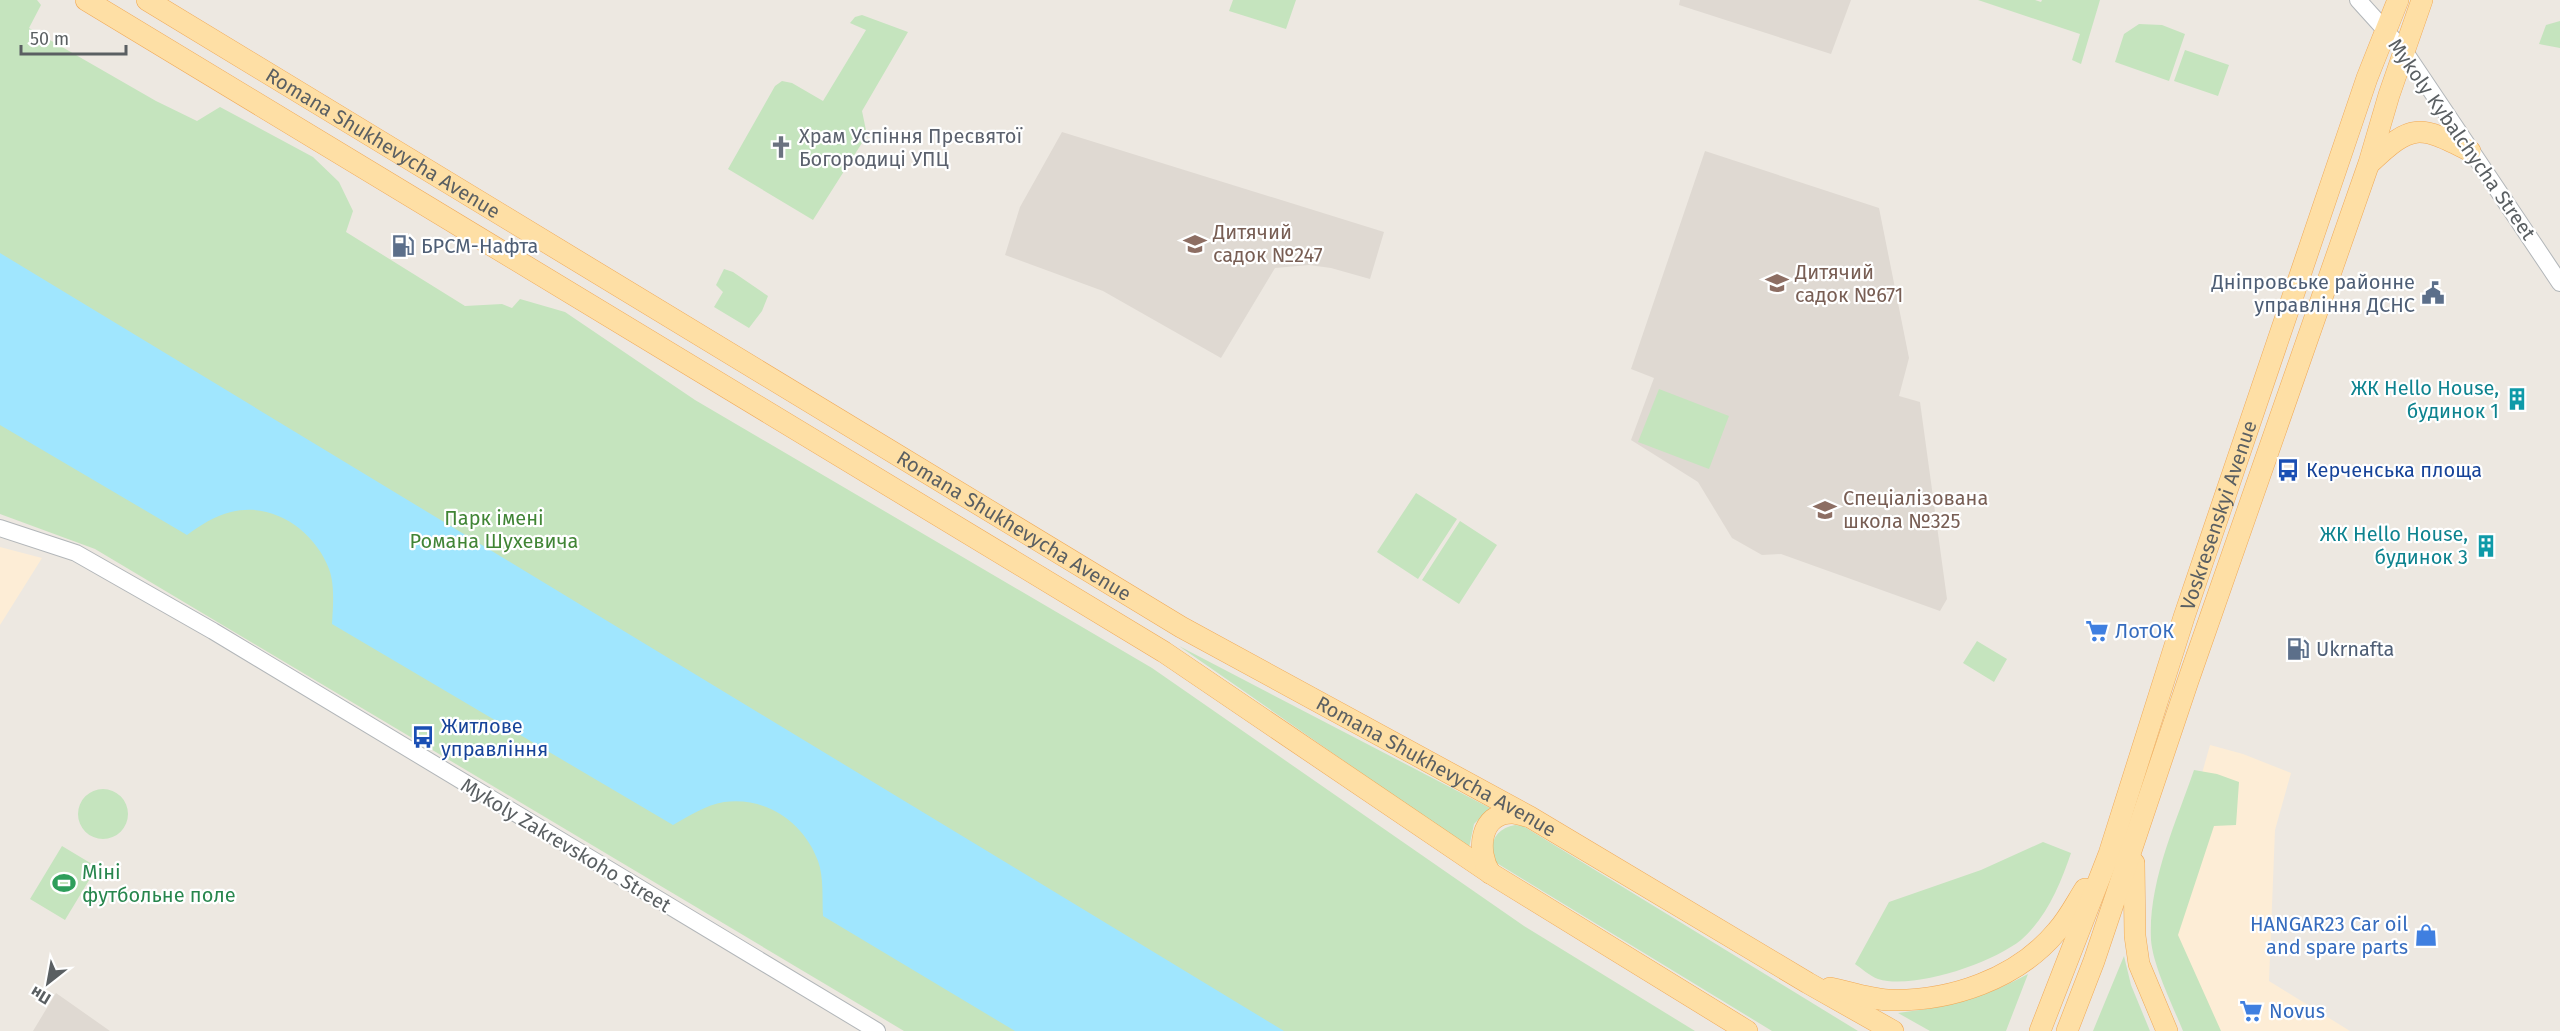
<svg xmlns="http://www.w3.org/2000/svg" width="2560" height="1031" viewBox="0 0 2560 1031" font-family="'Fira Sans',sans-serif">
<rect width="100%" height="100%" fill="#ede8e1"/>
<!-- commercial -->
<path fill="#fdedd6" d="M 0,547 L 42,558 L 0,625 Z
M 2210,745 L 2243,754 L 2291,773 L 2275,830 L 2269,981 L 2350,1031 L 2200,1031 L 2159,926 Z"/>
<!-- education -->
<path fill="#dfd9d2" d="M 1680,0 L 1851,0 L 1831,54 L 1679,5 Z
M 1062,132 L 1384,232 L 1370,279 L 1331,268 L 1309,265 L 1275,268 L 1221,358 L 1103,291 L 1005,255 L 1020,207 Z
M 1705,151 L 1879,208 L 1909,358 L 1899,396 L 1920,402 L 1947,599 L 1940,611 L 1781,554 L 1762,555 L 1732,538 L 1698,482 L 1631,440 L 1654,378 L 1631,369 Z
M 56,993 L 110,1031 L 33,1031 Z"/>
<!-- green -->
<path fill="#c5e4be" d="M 0,0 L 37,0 L 41,5 L 29,28 L 156,101 L 197,121 L 220,107 L 313,157 L 339,182 L 353,211 L 346,232 L 465,306 L 502,304 L 512,308 L 520,299 L 565,312 L 695,400 L 1152,668 L 1524,926 L 1695,1031 L 904,1031 L 95,549 L 0,514 Z
M 1233,0 L 1296,0 L 1286,29 L 1229,11 Z
M 1978,0 L 2035,0 L 2041,2 L 2042,0 L 2100,0 L 2081,64 L 2072,60 L 2080,34 Z
M 862,15 L 908,32 L 862,111 L 867,135 L 813,220 L 728,169 L 775,86 L 782,81 L 792,83 L 823,101 L 866,30 L 850,23 L 855,17 Z
M 2560,21 L 2560,48 L 2539,44 L 2546,25 Z
M 2139,24 L 2162,25 L 2185,34 L 2169,81 L 2115,62 L 2124,34 Z
M 2185,50 L 2229,65 L 2218,96 L 2174,81 Z
M 724,269 L 733,272 L 768,296 L 762,311 L 749,328 L 714,307 L 723,292 L 716,285 Z
M 1659,389 L 1729,416 L 1709,469 L 1638,442 Z
M 1416,493 L 1457,519 L 1418,579 L 1377,552 Z
M 1460,521 L 1497,545 L 1459,604 L 1422,580 Z
M 1977,641 L 2007,659 L 1994,682 L 1963,663 Z
M 1179,646 L 1490,808 L 1474,824 L 1469,848 Z
M 2194,770 L 2217,774 L 2239,782 L 2236,825 L 2214,826 L 2178,935 L 2221,1031 L 2183,1031 C 2173,1006 2153,966 2151,940 C 2148,882 2176,823 2194,770 Z
M78 814a25 25 0 1 1 50 0a25 25 0 1 1-50 0Z
M 1515,825 L 1523,826 L 1858,1031 L 1772,1031 L 1495,862 C 1487,844 1496,828 1515,825 Z
M 2043,842 L 2071,853 C 2060,885 2047,917 2021,940 C 1992,963 1914,990 1878,979 C 1870,976 1861,968 1855,964 L 1889,902 L 1981,870 Z
M 62,846 L 97,867 L 65,920 L 30,899 Z
M 2124,956 L 2131,985 L 2150,1031 L 2093,1031 Z
M 2028,974 L 2006,1031 L 1930,1031 L 1898,1013 C 1947,1007 1984,998 2028,974 Z"/>
<!-- water -->
<path fill="#a0e6fe" d="M 0,253 L 1284,1031 L 1015,1031 L 823,916 C 822,899 824,877 818,861 C 804,822 765,796 724,802 C 706,805 689,816 673,825 L 332,624 C 333,607 335,585 329,569 C 315,531 273,501 231,512 C 214,516 201,525 187,535 L 0,425 Z"/>
<g fill="none" stroke-linecap="round" stroke-linejoin="round">
<!-- minor casing -->
<g stroke="#b2b6b9" stroke-width="18">
<path id="minor" d="M 2358,0 L 2405,52 L 2560,283
M 0,528 L 76,553 L 213,631 L 877,1031"/>
</g>
<!-- major casing -->
<g stroke="#f0a957" stroke-width="22">
<g id="major">
<path d="M 86,0 L 1164,652 L 1490,873 L 1747,1031"/>
<path id="s1" d="M 147,0 L 1181,627 L 1530,817 L 1808,983 L 1893,1031"/>
<path d="M 2370,163 C 2412,123 2419,125 2470,151"/>
<path d="M 2134,863 L 2135,936 L 2139,964 L 2167,1031"/>
<path d="M 1490,873 C 1476,851 1480,813 1512,813 C 1516,813 1522,815 1526,816"/>
<path d="M 1830,988 C 1849,992 1869,999 1888,1000 C 1950,1002 2017,979 2057,931 C 2068,919 2076,903 2085,889"/>
<path id="s2" d="M 2040,1031 L 2109,854 L 2184,617 L 2367,78 L 2398,0"/>
<path d="M 2067,1031 L 2094,961 L 2188,681 L 2369,163 L 2389,95 L 2422,0"/>
</g>
</g>
<!-- minor -->
<use href="#minor" stroke="#fff" stroke-width="16"/>
<!-- major -->
<use href="#major" stroke="#fedfa5" stroke-width="21"/>
</g>
<!-- icons -->
<defs>
<g id="church-bare" transform="scale(1.8)"><path d="M-1.2-6h2.4v3.5h3.3v2.4h-3.3V6h-2.4V-.1h-3.3v-2.4h3.3Z" fill="#6b7280" stroke="#fff" stroke-width="2.5" paint-order="stroke"/></g>
<g id="school-bare" transform="scale(1.8)"><path d="M0-5L7-2L0 1L-7-2ZM-4 1L0 2.5L4 1V4Q0 6-4 4Z" fill="#8d6e63" stroke="#fff" stroke-width="2.5" paint-order="stroke"/></g>
<g id="fuel-bare" transform="scale(1.8)"><path d="M-5.5-6h7V0h2V4h1.3V-2.5L3-4.5l.8-.8L6-3V5H2.5V1h-1V6h-7ZM-4.2-4.7v3.2H.2V-4.7Z" fill="#5c6f8a" stroke="#fff" stroke-width="2.5" paint-order="stroke"/></g>
<g id="civic-bare" transform="scale(1.8)"><path d="M-.6-6.5H3V-4.5H.6V-3L4-1V1h2V6H-6V1h2V-1L-.6-3ZM-1.2 2.5V6h2.4V2.5Z" fill="#5c6f8a" stroke="#fff" stroke-width="2.5" paint-order="stroke"/></g>
<g id="building-bare" transform="scale(1.8)"><path d="M-4-6H4V6H1V3H-1V6H-4ZM-2.5-4.3h1.7v1.8h-1.7ZM.8-4.3h1.7v1.8H.8ZM-2.5-1h1.7V.8h-1.7ZM.8-1h1.7V.8H.8Z" fill="#0f9aa8" stroke="#fff" stroke-width="2.5" paint-order="stroke"/></g>
<g id="bus-bare" transform="scale(1.8)"><path d="M-5-6H5V4H4V6H2V4H-2V6H-4V4H-5ZM-3.5-4V0h7V-4ZM-3.5 1.2v1.5H-2V1.2ZM2 1.2v1.5H3.5V1.2Z" fill="#1a4fb4" stroke="#fff" stroke-width="2.5" paint-order="stroke"/></g>
<g id="supermarket-bare" transform="scale(1.8)"><path d="M-6-5.5h2.5l.6 2H6L4.5 2H-2.5L-4.4-4H-6ZM-1.5 3.2a1.3 1.3 0 1 0 .1 0ZM3 3.2a1.3 1.3 0 1 0 .1 0Z" fill="#3f7fe0" stroke="#fff" stroke-width="2.5" paint-order="stroke"/></g>
<g id="stadium-bare" transform="scale(1.8)"><path d="M0-5a6.5 5 0 1 0 0 10a6.5 5 0 1 0 0-10ZM-3.5-1.8h7v3.6h-7Z" fill="#2e9e5b" stroke="#fff" stroke-width="2.5" paint-order="stroke"/></g>
<g id="shop-bare" transform="scale(1.8)"><path d="M-5-2.5h2.3a2.7 3.5 0 0 1 5.4 0H5L5.5 6h-11ZM-1.5-2.5h3a1.5 2.3 0 0 0-3 0Z" fill="#3f7fe0" stroke="#fff" stroke-width="2.5" paint-order="stroke"/></g>
</defs>
<g fill-rule="evenodd">
<use href="#church-bare" x="781" y="147"/>
<use href="#school-bare" x="1195" y="244"/>
<use href="#fuel-bare" x="403" y="246"/>
<use href="#school-bare" x="1777" y="283"/>
<use href="#civic-bare" x="2433" y="293"/>
<use href="#building-bare" x="2517" y="399"/>
<use href="#bus-bare" x="2288" y="470"/>
<use href="#school-bare" x="1825" y="510"/>
<use href="#building-bare" x="2486" y="546"/>
<use href="#supermarket-bare" x="2097" y="631"/>
<use href="#fuel-bare" x="2298" y="649"/>
<use href="#bus-bare" x="423" y="737"/>
<use href="#stadium-bare" x="64" y="883"/>
<use href="#shop-bare" x="2426" y="935"/>
<use href="#supermarket-bare" x="2251" y="1011"/>
</g>
<g text-anchor="middle" dominant-baseline="central" stroke-width="4.5" stroke-linejoin="round" paint-order="stroke">
<!-- worship labels -->
<g font-size="20" fill="#5b616d" stroke="#fff" text-anchor="start">
<text x="799" y="136">Храм Успіння Пресвятої<tspan x="799" dy="23">Богородиці УПЦ</tspan></text>
</g>
<!-- street labels -->
<g font-size="20" fill="#5a5f62" stroke="#fff">
<text transform="translate(2462 139) rotate(55)">Mykoly Kybalchycha Street</text>
<text stroke="none"><textPath href="#s1" startOffset="276">Romana Shukhevycha Avenue</textPath></text>
<text stroke="none"><textPath href="#s2" startOffset="546">Voskresenskyi Avenue</textPath></text>
<text stroke="none"><textPath href="#s1" startOffset="1014">Romana Shukhevycha Avenue</textPath></text>
<text stroke="none"><textPath href="#s1" startOffset="1500">Romana Shukhevycha Avenue</textPath></text>
<text transform="translate(566 845) rotate(31)">Mykoly Zakrevskoho Street</text>
</g>
<!-- education labels -->
<g font-size="20" fill="#785e54" stroke="#fff" text-anchor="start">
<text x="1213" y="232">Дитячий<tspan x="1213" dy="23">садок №247</tspan></text>
<text x="1795" y="272">Дитячий<tspan x="1795" dy="23">садок №671</tspan></text>
<text x="1843" y="498">Спеціалізована<tspan x="1843" dy="23">школа №325</tspan></text>
</g>
<!-- service labels -->
<g font-size="20" fill="#4e5e75" stroke="#fff" text-anchor="start">
<text x="421" y="246">БРСМ-Нафта</text>
<text x="2415" y="282" text-anchor="end">Дніпровське районне<tspan x="2415" dy="23">управління ДСНС</tspan></text>
<text x="2316" y="649">Ukrnafta</text>
</g>
<!-- culture labels -->
<g font-size="20" fill="#0d838f" stroke="#fff" text-anchor="end">
<text x="2499" y="388">ЖК Hello House,<tspan x="2499" dy="23">будинок 1</tspan></text>
<text x="2468" y="534">ЖК Hello House,<tspan x="2468" dy="23">будинок 3</tspan></text>
</g>
<!-- transit labels -->
<g font-size="20" fill="#164399" stroke="#fff" text-anchor="start">
<text x="2306" y="470">Керченська площа</text>
<text x="441" y="726">Житлове<tspan x="441" dy="23">управління</tspan></text>
</g>
<!-- park labels -->
<g font-size="20" fill="#418536" stroke="#fff">
<text x="494" y="518">Парк імені<tspan x="494" dy="23">Романа Шухевича</tspan></text>
</g>
<!-- shop labels -->
<g font-size="20" fill="#366cbe" stroke="#fff" text-anchor="start">
<text x="2115" y="631">ЛотОК</text>
<text x="2408" y="924" text-anchor="end">HANGAR23 Car oil<tspan x="2408" dy="23">and spare parts</tspan></text>
<text x="2269" y="1011">Novus</text>
</g>
<!-- leisure labels -->
<g font-size="20" fill="#27864d" stroke="#fff" text-anchor="start">
<text x="82" y="872">Міні<tspan x="82" dy="23">футбольне поле</tspan></text>
</g>
</g>
<!-- north arrow -->
<g transform="translate(48 983) rotate(211)" stroke="#ffffff" stroke-width="4.5" paint-order="stroke">
<path d="M0-4.5L10 22L0 15L-10 22Z" fill="#5a5f62"/>
<text y="-9" font-size="16" font-weight="bold" text-anchor="middle" fill="#5a5f62">Пн</text>
</g>
<!-- scale -->
<path d="M21 45v9h105v-9" fill="none" stroke="#5a5f62" stroke-width="3"/>
<text x="30" y="45" font-size="18" fill="#5a5f62" stroke="#ffffff" stroke-width="4.5" paint-order="stroke">50 m</text>
</svg>
